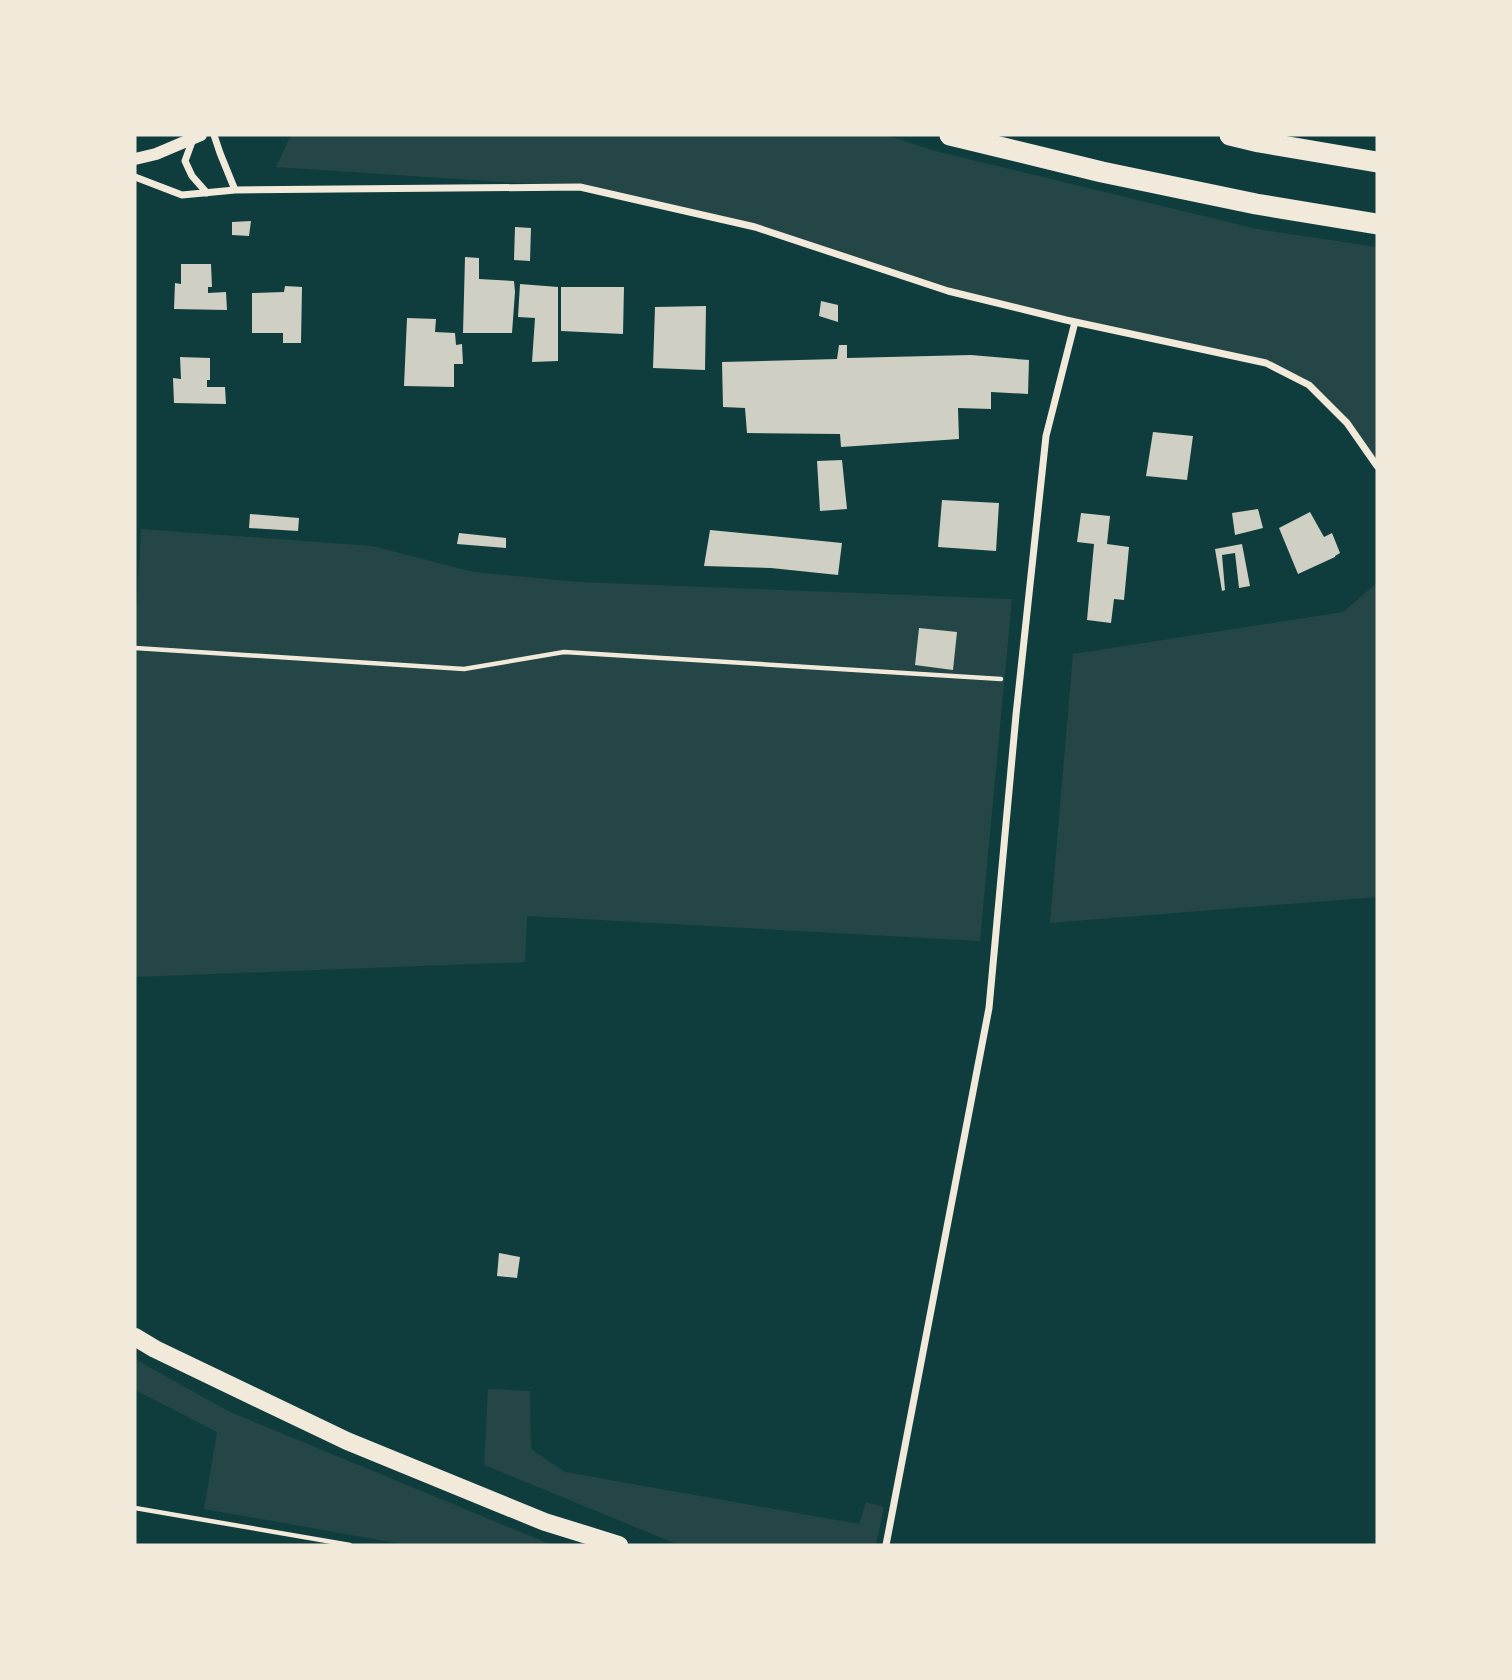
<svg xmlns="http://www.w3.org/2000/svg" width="1512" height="1680" viewBox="0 0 1512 1680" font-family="Figtree,sans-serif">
<rect width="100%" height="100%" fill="#0f3d3e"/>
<!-- green -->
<path fill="#244646" d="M 291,135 L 886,135 L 935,151 L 1257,229 L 1377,247 L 1377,466 L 1347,423 L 1309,385 L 1266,363 L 966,296 L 755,227 L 580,187 L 276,167 Z
M 141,529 L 372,546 L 474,572 L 580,582 L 1012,599 L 980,941 L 527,916 L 525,962 L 135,977 L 135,604 L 137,603 Z
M 1377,583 L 1377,897 L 1050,923 L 1073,654 L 1343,612 Z
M 135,1359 L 228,1411 L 552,1545 L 408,1545 L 204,1509 L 217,1432 L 135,1390 Z
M 488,1389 L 530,1391 L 531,1449 L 565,1472 L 859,1524 L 866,1502 L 884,1507 L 876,1545 L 683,1545 L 674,1543 L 484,1465 Z"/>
<!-- building -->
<path fill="#cfcfc3" d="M 251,221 L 249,236 L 232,235 L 232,222 Z
M 515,227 L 531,228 L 530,261 L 514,260 Z
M 465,257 L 479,258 L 479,279 L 514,281 L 515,292 L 512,333 L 463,333 Z
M 181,264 L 211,264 L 212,287 L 208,287 L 208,293 L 226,292 L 227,310 L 174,309 L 175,283 L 181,284 Z
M 520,284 L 558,287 L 558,361 L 532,362 L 535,318 L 518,317 Z
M 285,286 L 302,287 L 301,343 L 283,343 L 283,333 L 252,333 L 252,293 L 284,292 Z
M 561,287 L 624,287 L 623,334 L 561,331 Z
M 821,301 L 838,305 L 838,322 L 819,316 Z
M 706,306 L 705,370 L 653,368 L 655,307 Z
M 407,318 L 436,319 L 435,332 L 455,333 L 456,345 L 462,344 L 463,364 L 454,364 L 454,387 L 404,386 Z
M 839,345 L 847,345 L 847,358 L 971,355 L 1029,360 L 1028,394 L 991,392 L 991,409 L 958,408 L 959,439 L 841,447 L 840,434 L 747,433 L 745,408 L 723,407 L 722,362 L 837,359 Z
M 180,357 L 210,358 L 210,380 L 207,380 L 207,387 L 225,387 L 226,404 L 174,403 L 173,378 L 181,379 Z
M 1153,432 L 1193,436 L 1187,480 L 1146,476 Z
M 842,460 L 847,509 L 820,511 L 817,461 Z
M 942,500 L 999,503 L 996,551 L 938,547 Z
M 1258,509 L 1263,528 L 1235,535 L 1232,513 Z
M 1310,512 L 1324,537 L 1332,533 L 1340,553 L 1335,556 L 1335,557 L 1298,574 L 1279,528 Z
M 1081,513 L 1110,516 L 1107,544 L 1129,547 L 1124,600 L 1114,599 L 1111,623 L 1087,620 L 1094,544 L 1077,542 Z
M 250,514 L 299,518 L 298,531 L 249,528 Z
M 710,530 L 842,543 L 838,575 L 771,568 L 704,566 Z
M 459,533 L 506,538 L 506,548 L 457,544 Z
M 1242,544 L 1250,586 L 1239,588 L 1235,553 L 1222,555 L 1225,590 L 1222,591 L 1215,549 Z
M 919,628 L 957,632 L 953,670 L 915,665 Z
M 499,1253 L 520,1257 L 517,1278 L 497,1276 Z"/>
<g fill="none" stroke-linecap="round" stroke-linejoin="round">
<!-- path -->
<path stroke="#f1e9da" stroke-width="4.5" d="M 135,648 L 464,669 L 564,652 L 1001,679
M 135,1508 L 350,1545"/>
<!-- minor -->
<path stroke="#f1e9da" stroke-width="7" d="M 214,135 L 220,153 L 235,190
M 193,139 L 185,161 L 192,176 L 207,193
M 135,177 L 182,195 L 235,190 L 580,187 L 755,227 L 948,291 L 1066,320 L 1266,363 L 1309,385 L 1347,423 L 1377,466
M 886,1545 L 989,1008 L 1016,715 L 1046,436 L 1075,322"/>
<!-- tertiary -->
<path stroke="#f1e9da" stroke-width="12" d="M 135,159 L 156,154 L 201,135"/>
<!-- primary -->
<path stroke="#f1e9da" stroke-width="18" d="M 135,1337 L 155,1349 L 347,1441 L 545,1522 L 619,1545"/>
<!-- motorway -->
<path stroke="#f1e9da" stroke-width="21" d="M 950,135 L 1102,172 L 1256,204 L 1377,224
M 1230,135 L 1259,142 L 1377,162"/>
</g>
<!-- border -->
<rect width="1512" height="1680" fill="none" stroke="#f1e9da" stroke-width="273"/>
</svg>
